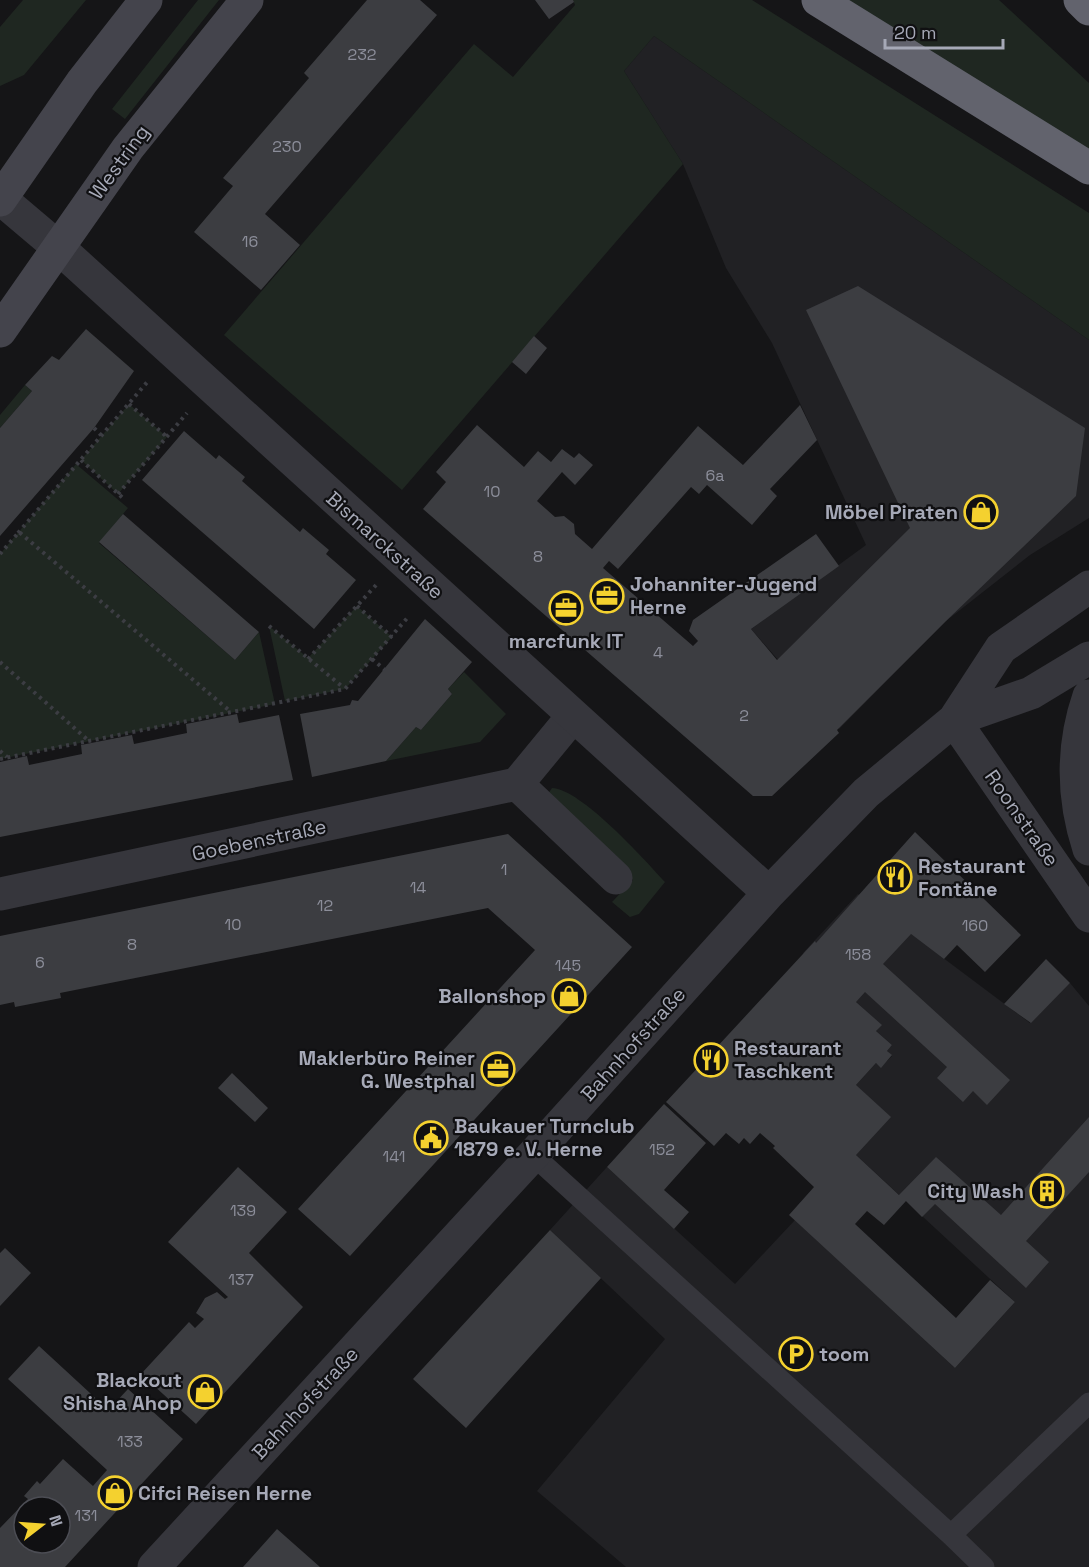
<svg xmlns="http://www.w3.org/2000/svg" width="1089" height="1567" viewBox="0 0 1089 1567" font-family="'Space Grotesk',sans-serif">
<rect width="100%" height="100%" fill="#151517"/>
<!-- built -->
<path fill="#212124" d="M 654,36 L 1089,340 L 1089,518 L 1030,555 L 946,621 L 839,729 L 751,629 L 866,545 L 772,343 L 726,268 L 683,164 L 624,71 Z
M 858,894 L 1030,1023 L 1070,983 L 1089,1006 L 1089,1567 L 626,1567 L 537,1491 L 665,1339 L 550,1230 L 607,1167 L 735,1284 L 795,1220 L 955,1368 L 1015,1302 L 856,1155 L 856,1085 L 876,1063 L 881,1067 L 892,1056 L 887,1051 L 892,1045 L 876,1031 L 881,1025 L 803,953 Z"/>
<!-- green -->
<path fill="#1f2721" d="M 23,0 L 86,0 L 24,75 L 0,86 L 0,27 Z
M 198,0 L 219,0 L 125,119 L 112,109 Z
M 573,0 L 752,0 L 1089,213 L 1089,340 L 654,36 L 624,71 L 683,164 L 402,490 L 224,335 L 474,44 L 513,77 L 575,5 Z
M 846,0 L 999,0 L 1089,83 L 1089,150 Z
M 25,385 L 32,391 L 0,428 L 0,415 Z
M 129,404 L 167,437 L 118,494 L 81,460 Z
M 76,464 L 128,508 L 99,543 L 235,660 L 259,632 L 275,704 L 0,759 L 0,554 Z
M 357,606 L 392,637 L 345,689 L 285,701 L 269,626 L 308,658 Z
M 464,672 L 506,714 L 480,742 L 386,761 L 416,727 L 421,730 L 452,694 L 448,689 Z
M 552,788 C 581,789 644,859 665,882 L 639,914 L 630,917 L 612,902 L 633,880 L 551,800 L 548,794 Z"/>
<!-- building -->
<path fill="#3c3d41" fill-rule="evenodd" d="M 367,0 L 420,0 L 437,15 L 265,214 L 300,245 L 261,290 L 194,232 L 233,186 L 223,178 L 309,78 L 304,73 Z
M 535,0 L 573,0 L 574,2 L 549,19 Z
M 858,286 L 1085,428 L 1076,496 L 946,621 L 837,730 L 839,733 L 772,796 L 753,796 L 423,509 L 446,482 L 436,472 L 477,425 L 524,467 L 538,451 L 551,462 L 562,449 L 574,458 L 579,453 L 593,465 L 575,485 L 562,472 L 537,501 L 555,517 L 564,516 L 574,524 L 575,534 L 592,549 L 698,426 L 743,465 L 800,405 L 817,440 L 770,489 L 777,496 L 752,525 L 707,485 L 699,494 L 691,487 L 618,569 L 609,561 L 603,568 L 693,646 L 698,641 L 689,631 L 693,620 L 816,534 L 839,566 L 751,629 L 777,660 L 910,528 L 806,310 Z
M 86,329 L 134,371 L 94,428 L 0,536 L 0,428 L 32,391 L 25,385 L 52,356 L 59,360 Z
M 534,336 L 547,348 L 526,374 L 512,362 Z
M 184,431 L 216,459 L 219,455 L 245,477 L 242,481 L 300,532 L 303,528 L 329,550 L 326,554 L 356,580 L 314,629 L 142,480 Z
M 123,514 L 259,632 L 235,660 L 99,542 Z
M 425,619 L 472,662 L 448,689 L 452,694 L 421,730 L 416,727 L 386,761 L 312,777 L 300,714 L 350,705 L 352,700 L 358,701 Z
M 237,714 L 239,723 L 279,715 L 293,780 L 0,837 L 0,762 L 27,756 L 29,765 L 82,754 L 81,745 L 132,735 L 134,744 L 187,733 L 186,724 Z
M 915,832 L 1021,935 L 985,972 L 957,945 L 944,959 L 911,934 L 883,964 L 1010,1080 L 987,1105 L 973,1091 L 963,1102 L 937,1078 L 947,1067 L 865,992 L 856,1002 L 882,1025 L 876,1031 L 892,1045 L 887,1051 L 892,1055 L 881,1068 L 876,1063 L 856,1085 L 891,1117 L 856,1155 L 899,1195 L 936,1157 L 1001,1215 L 1089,1117 L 1089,1172 L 1026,1241 L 1049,1262 L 1026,1288 L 935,1204 L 922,1217 L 906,1201 L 884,1225 L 867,1211 L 855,1224 L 956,1318 L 990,1280 L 1015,1302 L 955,1368 L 789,1215 L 814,1187 L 773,1148 L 775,1146 L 760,1133 L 750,1144 L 744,1138 L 739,1144 L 726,1133 L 714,1146 L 666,1102 L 815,941 L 816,943 Z
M 508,834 L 632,947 L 350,1256 L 298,1209 L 535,950 L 488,908 L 60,993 L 61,998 L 15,1007 L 14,1002 L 0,1005 L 0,936 Z
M 1046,959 L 1070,983 L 1031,1023 L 1004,1004 Z
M 232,1073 L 268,1108 L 255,1122 L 218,1088 Z
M 664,1104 L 706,1143 L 664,1190 L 689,1212 L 674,1229 L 607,1167 Z
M 238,1167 L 287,1212 L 249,1253 L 303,1307 L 196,1424 L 141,1374 L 189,1322 L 195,1328 L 204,1319 L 196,1313 L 205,1298 L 217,1292 L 225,1299 L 228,1297 L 168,1242 Z
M 550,1230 L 601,1278 L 466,1428 L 413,1379 Z
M 5,1248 L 31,1273 L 0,1306 L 0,1253 Z
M 39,1346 L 103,1405 L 108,1399 L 114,1404 L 128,1389 L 183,1439 L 65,1567 L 0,1567 L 0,1528 L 28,1499 L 24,1496 L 37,1481 L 40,1484 L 63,1459 L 93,1486 L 107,1470 L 8,1379 ZM 24,1507 L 60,1507 L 60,1543 L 24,1543 Z
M 277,1529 L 320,1567 L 243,1567 Z"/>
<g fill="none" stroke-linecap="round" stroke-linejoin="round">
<!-- path -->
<path stroke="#3c3d43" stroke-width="4" stroke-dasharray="3 4.5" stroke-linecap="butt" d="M 129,404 L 167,437
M 94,428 L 102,436
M 81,460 L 125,500
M 118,494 L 187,413
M 18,533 L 149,380
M 0,554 L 19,532 L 231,712
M 357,606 L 392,637
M 269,626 L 344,688
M 308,659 L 377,584
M 372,659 L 385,670
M 0,662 L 89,741
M 0,751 L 7,757
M 0,759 L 345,689 L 409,616"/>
<!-- service -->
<path stroke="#36363c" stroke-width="21" d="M 533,1155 L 951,1535 L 1089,1403
M 951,1535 L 984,1567"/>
<!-- minor -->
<path stroke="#36363c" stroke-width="33" d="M 517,784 L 616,878
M 0,894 L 517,784 L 573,716"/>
<!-- tertiary -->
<path stroke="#36363c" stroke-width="33" d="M 0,198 L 59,248 L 769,893
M 1089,696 C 1071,748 1072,797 1089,849
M 954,720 L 1089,916
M 954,720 L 1031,693 L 1089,658
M 154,1567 L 533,1155 L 769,893 L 866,793 L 954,720 L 1001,648 L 1089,587"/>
<!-- secondary -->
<path stroke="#44444c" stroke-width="33" d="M 0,200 L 82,82 L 146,0
M 0,331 L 128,148 L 247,0"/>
<!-- motorway -->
<path stroke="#62636d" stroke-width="33" d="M 818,0 L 1089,168
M 1080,0 L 1089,9"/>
</g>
<!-- icons -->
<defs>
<g id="shop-ring" transform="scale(1.725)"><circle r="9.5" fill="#101012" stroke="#f4d12f" stroke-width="1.5"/><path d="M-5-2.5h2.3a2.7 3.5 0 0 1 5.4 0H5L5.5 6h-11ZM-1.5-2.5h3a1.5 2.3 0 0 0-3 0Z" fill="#f4d12f"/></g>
<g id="office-ring" transform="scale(1.725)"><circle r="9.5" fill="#101012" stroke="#f4d12f" stroke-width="1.5"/><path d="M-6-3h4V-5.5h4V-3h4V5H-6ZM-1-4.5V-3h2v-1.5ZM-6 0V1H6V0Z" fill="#f4d12f"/></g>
<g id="restaurant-ring" transform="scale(1.725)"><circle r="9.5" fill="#101012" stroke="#f4d12f" stroke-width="1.5"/><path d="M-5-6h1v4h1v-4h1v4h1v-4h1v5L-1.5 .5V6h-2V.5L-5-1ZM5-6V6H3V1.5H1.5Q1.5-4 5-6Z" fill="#f4d12f"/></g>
<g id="civic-ring" transform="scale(1.725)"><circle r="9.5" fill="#101012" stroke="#f4d12f" stroke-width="1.5"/><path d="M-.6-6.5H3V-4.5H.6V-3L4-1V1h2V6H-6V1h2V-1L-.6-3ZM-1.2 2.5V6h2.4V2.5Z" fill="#f4d12f"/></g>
<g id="building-ring" transform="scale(1.725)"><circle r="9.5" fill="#101012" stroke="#f4d12f" stroke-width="1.5"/><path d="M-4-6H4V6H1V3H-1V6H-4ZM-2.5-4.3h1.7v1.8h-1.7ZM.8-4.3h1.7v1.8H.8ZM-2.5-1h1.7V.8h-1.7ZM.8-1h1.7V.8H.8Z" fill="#f4d12f"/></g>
<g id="parking-ring" transform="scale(1.725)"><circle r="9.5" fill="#101012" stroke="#f4d12f" stroke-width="1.5"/><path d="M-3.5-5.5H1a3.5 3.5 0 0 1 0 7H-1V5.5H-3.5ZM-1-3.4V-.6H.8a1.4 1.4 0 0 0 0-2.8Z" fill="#f4d12f"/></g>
</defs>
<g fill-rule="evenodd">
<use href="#shop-ring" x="981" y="512"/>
<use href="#office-ring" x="607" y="596"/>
<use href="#office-ring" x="566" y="608"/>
<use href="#restaurant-ring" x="895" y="877"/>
<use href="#shop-ring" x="569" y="996"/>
<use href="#restaurant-ring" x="711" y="1060"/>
<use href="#office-ring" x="498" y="1069"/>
<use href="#civic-ring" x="431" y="1138"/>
<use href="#building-ring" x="1047" y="1191"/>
<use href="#parking-ring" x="796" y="1354"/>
<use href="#shop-ring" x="205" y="1392"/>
<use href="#shop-ring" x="115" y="1493"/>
</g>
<g text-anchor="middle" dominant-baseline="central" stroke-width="4.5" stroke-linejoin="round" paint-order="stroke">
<!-- number labels -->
<g font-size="16" fill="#8c8e9a">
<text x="362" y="54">232</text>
<text x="287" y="146">230</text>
<text x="250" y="241">16</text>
<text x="715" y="475">6a</text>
<text x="492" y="491">10</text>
<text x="538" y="556">8</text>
<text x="658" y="652">4</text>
<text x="744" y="715">2</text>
<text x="504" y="869">1</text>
<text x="418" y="887">14</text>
<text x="325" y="905">12</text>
<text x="233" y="924">10</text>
<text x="975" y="925">160</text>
<text x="132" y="944">8</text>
<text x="858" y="954">158</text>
<text x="40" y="962">6</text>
<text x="568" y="965">145</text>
<text x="662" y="1149">152</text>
<text x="394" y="1156">141</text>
<text x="243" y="1210">139</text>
<text x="241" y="1279">137</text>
<text x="130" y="1441">133</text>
<text x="86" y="1515">131</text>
</g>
<!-- street labels -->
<g font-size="20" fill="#a6a9b7" stroke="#101012">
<text transform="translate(119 162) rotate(-54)">Westring</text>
<text transform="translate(385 545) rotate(42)">Bismarckstraße</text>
<text transform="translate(1022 818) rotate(55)">Roonstraße</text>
<text transform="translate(259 840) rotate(-12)">Goebenstraße</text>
<text transform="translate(633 1044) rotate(-48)">Bahnhofstraße</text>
<text transform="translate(305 1403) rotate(-47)">Bahnhofstraße</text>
</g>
<!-- poi labels -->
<g font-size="20" font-weight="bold" fill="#a6a9b7" stroke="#101012" text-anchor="start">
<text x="958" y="512" text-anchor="end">Möbel Piraten</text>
<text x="630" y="584">Johanniter-Jugend<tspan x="630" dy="23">Herne</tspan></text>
<text x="566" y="641" text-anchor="middle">marcfunk IT</text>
<text x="918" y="866">Restaurant<tspan x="918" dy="23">Fontäne</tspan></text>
<text x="546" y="996" text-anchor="end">Ballonshop</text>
<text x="734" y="1048">Restaurant<tspan x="734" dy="23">Taschkent</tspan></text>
<text x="475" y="1058" text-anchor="end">Maklerbüro Reiner<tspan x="475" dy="23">G. Westphal</tspan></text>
<text x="454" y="1126">Baukauer Turnclub<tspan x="454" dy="23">1879 e. V. Herne</tspan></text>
<text x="1024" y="1191" text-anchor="end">City Wash</text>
<text x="819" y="1354">toom</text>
<text x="182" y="1380" text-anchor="end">Blackout<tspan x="182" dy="23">Shisha Ahop</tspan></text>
<text x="138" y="1493">Cifci Reisen Herne</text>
</g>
</g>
<!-- north arrow -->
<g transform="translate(42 1525) rotate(73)"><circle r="28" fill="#101012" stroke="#4c4d54" stroke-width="1.5"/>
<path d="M0-4.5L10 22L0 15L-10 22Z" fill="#f4d12f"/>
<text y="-9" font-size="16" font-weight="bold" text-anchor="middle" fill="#a6a9b7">N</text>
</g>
<!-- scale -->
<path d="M885 39v9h118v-9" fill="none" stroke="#a6a9b7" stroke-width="3"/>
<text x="894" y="39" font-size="18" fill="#a6a9b7" stroke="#101012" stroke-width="4.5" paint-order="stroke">20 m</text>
</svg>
